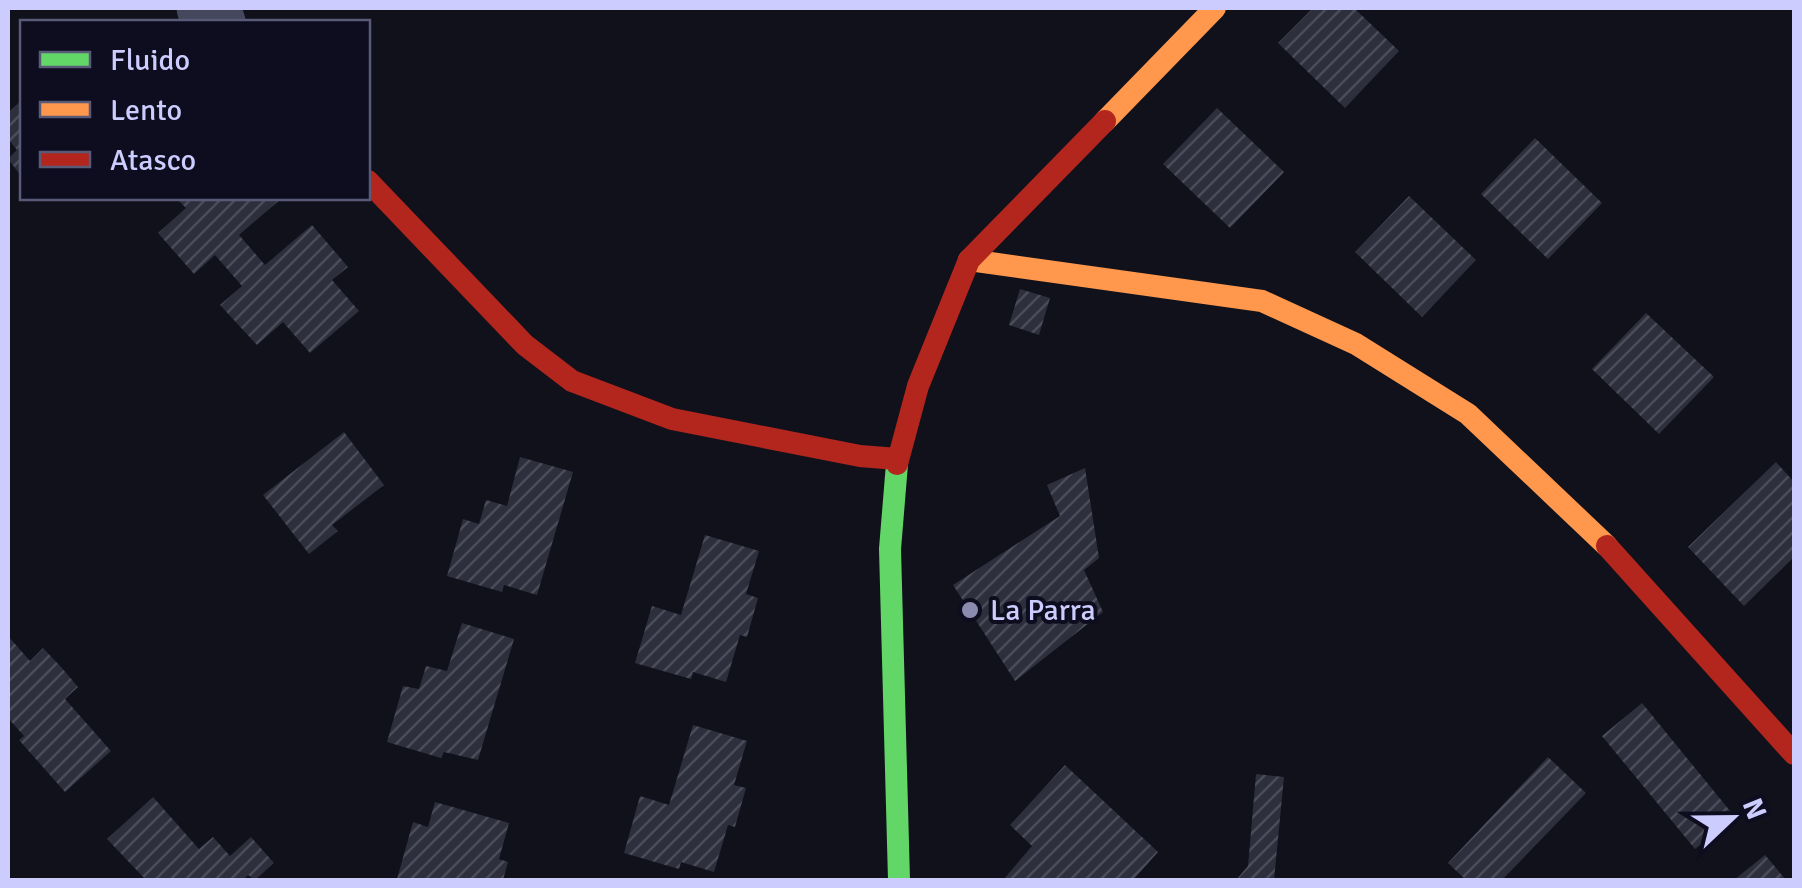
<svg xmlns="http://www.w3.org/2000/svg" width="1802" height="888" viewBox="0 0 1802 888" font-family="Signika,sans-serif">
<defs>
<pattern id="building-hatch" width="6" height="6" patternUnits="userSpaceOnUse" patternTransform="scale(2.5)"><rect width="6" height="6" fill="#2e2f3d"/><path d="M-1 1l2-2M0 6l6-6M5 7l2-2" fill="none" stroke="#4b4c5a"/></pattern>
</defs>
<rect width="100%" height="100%" fill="#11111b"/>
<!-- building -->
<path fill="url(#building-hatch)" d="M 1313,8 L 1354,8 L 1399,51 L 1345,108 L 1278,43 Z
M 22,100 L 22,177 L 8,159 L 17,150 L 8,139 L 8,113 Z
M 1217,108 L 1284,172 L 1230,228 L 1163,164 Z
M 1535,138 L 1602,203 L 1548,259 L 1481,194 Z
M 1409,196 L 1476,260 L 1422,317 L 1355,252 Z
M 176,198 L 282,198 L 239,235 L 265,265 L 312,225 L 348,267 L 332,280 L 359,311 L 310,353 L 283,322 L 257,345 L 220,305 L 242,286 L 215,255 L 194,274 L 158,233 L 186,208 Z
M 1020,289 L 1050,298 L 1039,335 L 1009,325 Z
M 1646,313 L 1714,377 L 1659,434 L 1592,369 Z
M 344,432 L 384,485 L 332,525 L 338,531 L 309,554 L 263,495 Z
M 520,457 L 573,472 L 537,595 L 504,585 L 502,592 L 447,576 L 463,519 L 479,524 L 486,500 L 507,506 Z
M 1776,462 L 1794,482 L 1794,557 L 1744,606 L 1688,547 Z
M 1085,468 L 1099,558 L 1084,570 L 1103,612 L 1015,681 L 953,585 L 1060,516 L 1047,485 Z
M 705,535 L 759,551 L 746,594 L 758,598 L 747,637 L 740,635 L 726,682 L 693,672 L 691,679 L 635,663 L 652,606 L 681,615 Z
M 462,623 L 514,639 L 478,760 L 444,752 L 441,758 L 387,742 L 403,686 L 419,689 L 426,666 L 447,671 Z
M 8,636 L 30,661 L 43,648 L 61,667 L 78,687 L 65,699 L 111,751 L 65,792 L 19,740 L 24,736 L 8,718 Z
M 1642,703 L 1735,817 L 1695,849 L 1602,736 Z
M 693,725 L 747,741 L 734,785 L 746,788 L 735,827 L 728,825 L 714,872 L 681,862 L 679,869 L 624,853 L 640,796 L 669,805 Z
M 1548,757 L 1586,793 L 1502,880 L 1466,880 L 1448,863 Z
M 1065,765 L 1158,852 L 1133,880 L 1003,880 L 1032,846 L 1010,825 Z
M 1256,774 L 1284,777 L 1274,880 L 1236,880 L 1248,866 Z
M 153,797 L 199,849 L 213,837 L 230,856 L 251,837 L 274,863 L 255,880 L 248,875 L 243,880 L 146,880 L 107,839 Z
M 435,802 L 509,823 L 499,859 L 508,862 L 503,880 L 397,879 L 413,822 L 428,827 Z
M 1765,855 L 1786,880 L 1734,880 Z"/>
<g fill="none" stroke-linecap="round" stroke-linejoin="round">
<!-- street -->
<path stroke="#45475c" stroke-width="55" d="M 204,8 L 218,22"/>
<!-- fast -->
<path stroke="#63d668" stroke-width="22" d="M 897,464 L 890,549 L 899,880"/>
<!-- slow -->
<path stroke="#ff974d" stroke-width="22" d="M 1105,121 L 1215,8
M 969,260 L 1262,301 L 1356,344 L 1468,414 L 1607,546"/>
<!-- jam -->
<path stroke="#b3261e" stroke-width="22" d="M 368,181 L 525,345 L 572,381 L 672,419 L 860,456 L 897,459
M 897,464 L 918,386 L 969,260 L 1105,121
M 1607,546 L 1794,754"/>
</g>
<!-- markers -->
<circle fill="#8b8baf" stroke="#0d0d1f" stroke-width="4" cx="970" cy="610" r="10"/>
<g text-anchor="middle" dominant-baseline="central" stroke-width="8" stroke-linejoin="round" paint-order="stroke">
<!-- poi labels -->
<g font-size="30" fill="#cccdfe" stroke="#0d0d1f" text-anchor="start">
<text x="990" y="610">La Parra</text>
</g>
</g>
<!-- border -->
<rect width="1802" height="888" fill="none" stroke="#cccdfe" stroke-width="20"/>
<!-- legend -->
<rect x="20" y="20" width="350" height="180" fill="#0d0d1f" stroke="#595a78" stroke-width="2.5"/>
<rect x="40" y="52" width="50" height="15" fill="#63d668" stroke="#595a78" stroke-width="2.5"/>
<text x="110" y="70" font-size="30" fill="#cccdfe">Fluido</text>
<rect x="40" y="102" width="50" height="15" fill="#ff974d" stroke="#595a78" stroke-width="2.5"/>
<text x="110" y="120" font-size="30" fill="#cccdfe">Lento</text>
<rect x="40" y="152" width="50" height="15" fill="#b3261e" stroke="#595a78" stroke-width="2.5"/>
<text x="110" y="170" font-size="30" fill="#cccdfe">Atasco</text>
<!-- north arrow -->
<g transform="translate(1732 818) rotate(68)" stroke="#0d0d1f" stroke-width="8" paint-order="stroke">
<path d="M0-8L18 38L0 25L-18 38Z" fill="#cccdfe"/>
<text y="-15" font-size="28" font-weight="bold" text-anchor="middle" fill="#cccdfe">N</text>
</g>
</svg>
